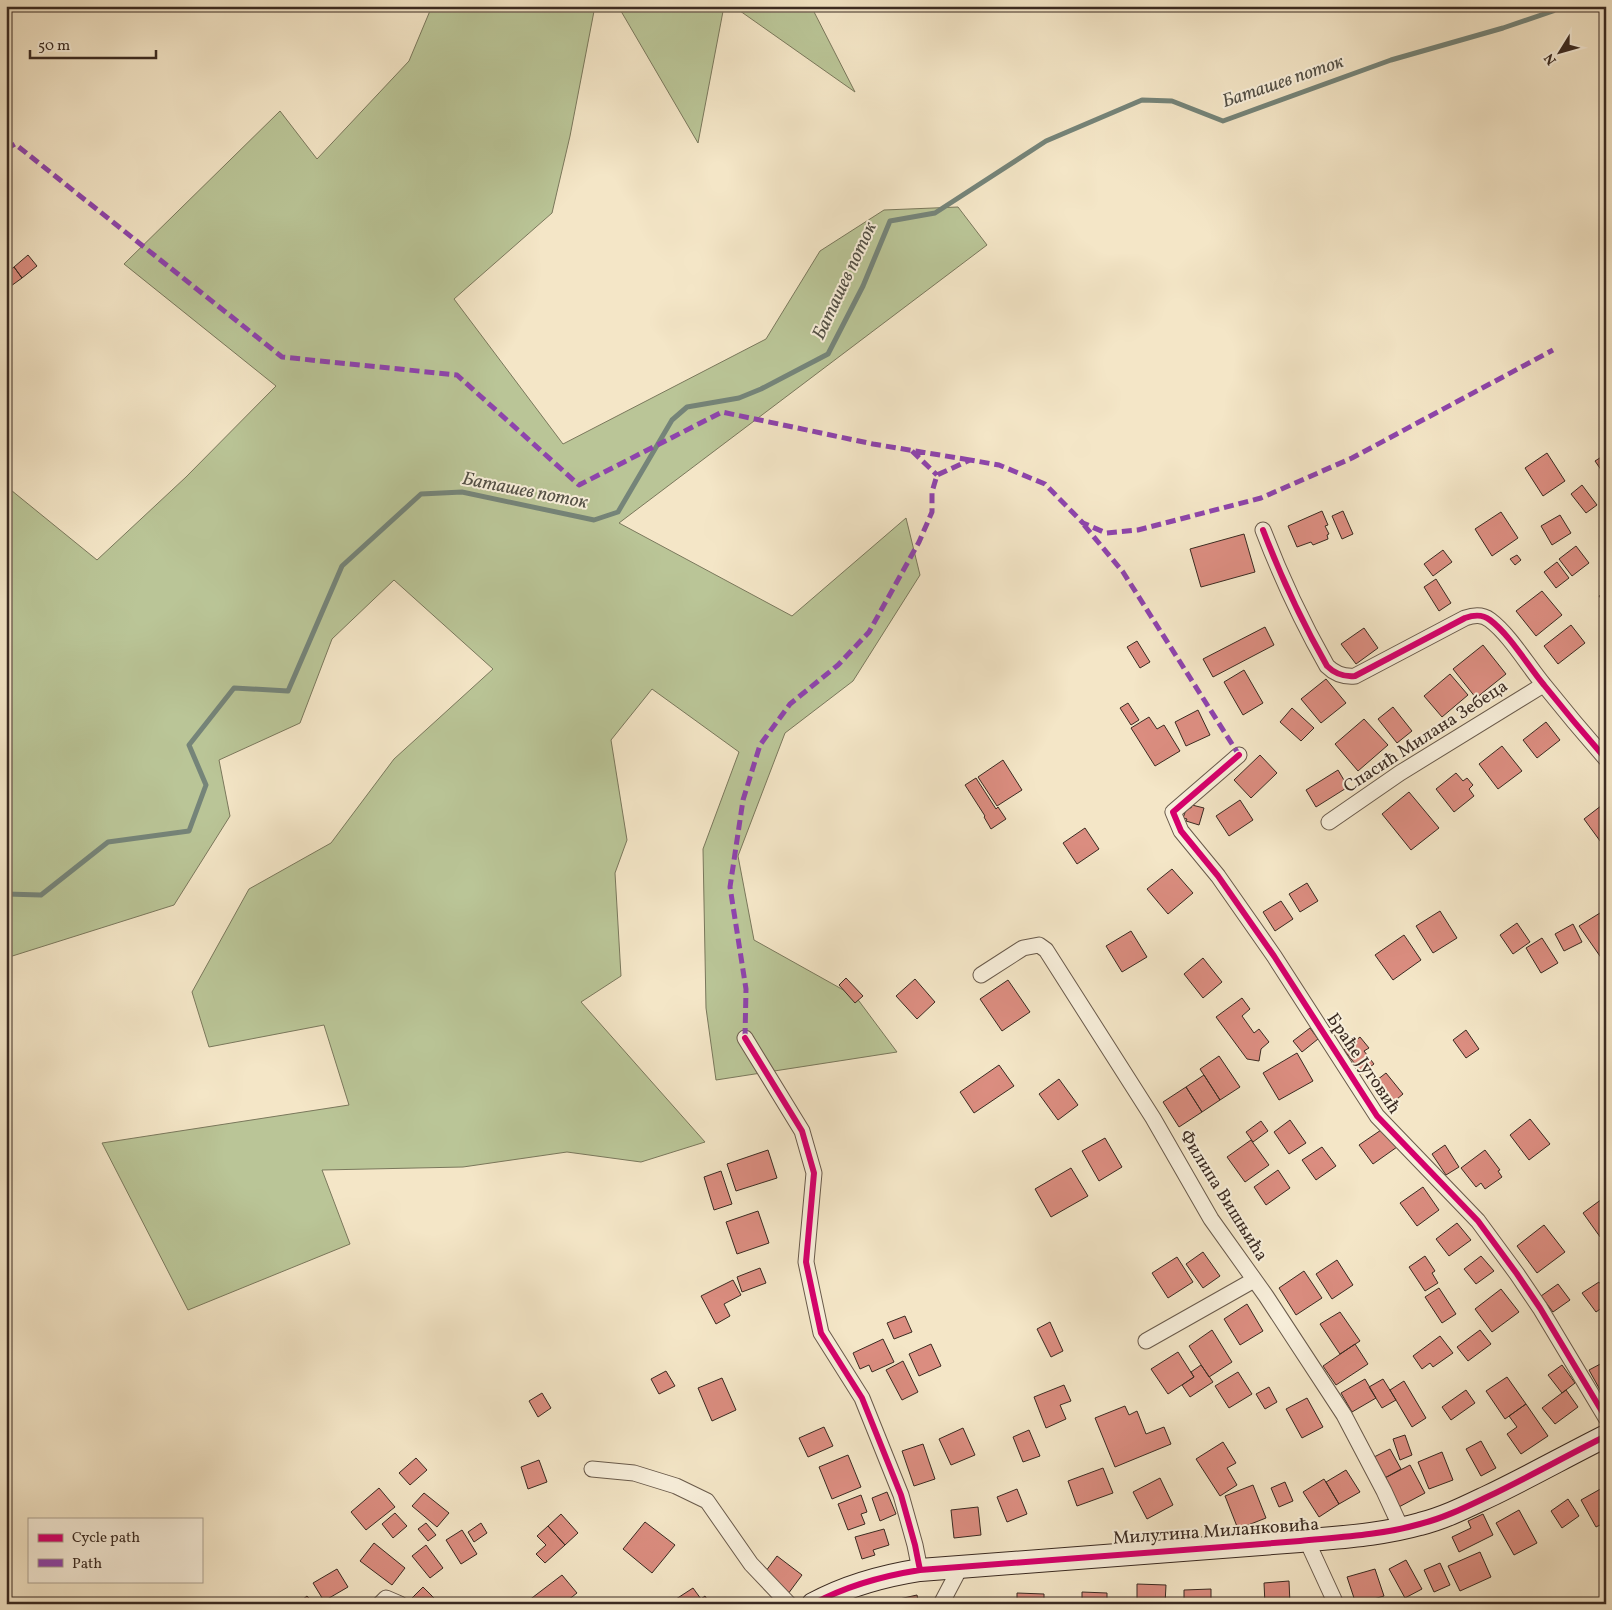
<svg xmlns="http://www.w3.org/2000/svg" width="1612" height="1610" viewBox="0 0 1612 1610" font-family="Vollkorn,serif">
<rect width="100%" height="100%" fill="#f4e6c7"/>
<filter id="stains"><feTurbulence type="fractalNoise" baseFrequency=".004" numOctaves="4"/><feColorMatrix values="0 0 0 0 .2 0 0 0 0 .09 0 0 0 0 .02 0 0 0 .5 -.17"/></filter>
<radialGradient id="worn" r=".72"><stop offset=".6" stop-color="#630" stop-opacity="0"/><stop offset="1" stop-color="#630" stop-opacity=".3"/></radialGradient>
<!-- green -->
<path fill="#bac597" stroke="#7a785c" d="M 432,6 L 595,6 L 570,136 L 552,213 L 454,299 L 563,444 L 766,339 L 820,251 L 884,210 L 958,207 L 987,245 L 619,523 L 792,616 L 906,518 L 920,575 L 853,681 L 785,733 L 738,856 L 754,940 L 856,997 L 897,1052 L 716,1080 L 706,1008 L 703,849 L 739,752 L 652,689 L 611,740 L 627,840 L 615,873 L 621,976 L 581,1002 L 705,1142 L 641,1162 L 567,1152 L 463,1167 L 322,1170 L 350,1244 L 188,1310 L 102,1143 L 349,1105 L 324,1025 L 209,1047 L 192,992 L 249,889 L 331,843 L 394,759 L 493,669 L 394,580 L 332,639 L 300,723 L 219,760 L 230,816 L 174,905 L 6,958 L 6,486 L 97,560 L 186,477 L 276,386 L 124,264 L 280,111 L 317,159 L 409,61 Z
M 618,6 L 724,6 L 698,143 Z
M 733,6 L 811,6 L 855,92 Z"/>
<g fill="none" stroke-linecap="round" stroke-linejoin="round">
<!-- stream -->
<path stroke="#758479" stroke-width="5" d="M 6,894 L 41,895 L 108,842 L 189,831 L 206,785 L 189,745 L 234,688 L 288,691 L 342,566 L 421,494 L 462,492 L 594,520 L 618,512 L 672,420 L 687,407 L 739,398 L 761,389 L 828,354 L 863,286 L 890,221 L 935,213 L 1046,141 L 1142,100 L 1172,101 L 1223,121 L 1391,60 L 1503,28 L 1553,11 L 1560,6"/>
</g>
<!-- building -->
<path fill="#db8d80" stroke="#3b2b22" d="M 28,255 L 37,266 L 22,278 L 14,267 Z
M 14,267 L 22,278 L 11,286 L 6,280 L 6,273 Z
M 1547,453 L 1565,481 L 1543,496 L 1525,468 Z
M 1606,454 L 1606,477 L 1595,461 Z
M 1582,485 L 1597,505 L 1586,513 L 1571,494 Z
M 1322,511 L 1328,525 L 1325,526 L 1329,534 L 1327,535 L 1328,539 L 1313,545 L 1311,542 L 1297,547 L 1288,526 Z
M 1343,511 L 1353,534 L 1342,539 L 1332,516 Z
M 1501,512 L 1518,538 L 1492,556 L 1475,529 Z
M 1560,515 L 1571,533 L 1552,545 L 1541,526 Z
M 1244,534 L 1255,572 L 1201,587 L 1190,549 Z
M 1576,546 L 1589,563 L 1572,576 L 1559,559 Z
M 1443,550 L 1452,562 L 1433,576 L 1424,564 Z
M 1517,555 L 1521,560 L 1515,565 L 1510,559 Z
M 1557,562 L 1569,578 L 1556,588 L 1544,572 Z
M 1436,579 L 1451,603 L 1439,611 L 1424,587 Z
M 1542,591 L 1562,615 L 1536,636 L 1516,611 Z
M 1606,591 L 1606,605 L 1599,596 Z
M 1571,625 L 1585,643 L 1558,664 L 1544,646 Z
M 1265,627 L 1274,645 L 1213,677 L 1203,659 Z
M 1364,628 L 1378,648 L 1356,664 L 1341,644 Z
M 1137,641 L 1150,662 L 1140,668 L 1127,647 Z
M 1483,645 L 1506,674 L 1476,698 L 1453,669 Z
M 1244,670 L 1263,703 L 1243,715 L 1224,682 Z
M 1450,674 L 1468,695 L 1442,717 L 1424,696 Z
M 1326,679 L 1346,703 L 1321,723 L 1301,699 Z
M 1128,703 L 1139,720 L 1131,725 L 1120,708 Z
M 1393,707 L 1412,731 L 1397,743 L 1378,719 Z
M 1292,708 L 1314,728 L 1301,741 L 1280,722 Z
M 1198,710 L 1210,735 L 1186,746 L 1175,722 Z
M 1149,717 L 1157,729 L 1164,725 L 1180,751 L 1155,766 L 1131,728 Z
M 1364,719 L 1388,745 L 1358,771 L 1335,744 Z
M 1546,722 L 1560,740 L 1537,758 L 1523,740 Z
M 1502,746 L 1522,771 L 1498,789 L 1479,764 Z
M 1260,755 L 1277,773 L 1251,798 L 1234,780 Z
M 1003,760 L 1022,790 L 997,806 L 978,777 Z
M 1338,770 L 1348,787 L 1316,807 L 1306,790 Z
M 1456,773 L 1463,781 L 1467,778 L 1473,785 L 1469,789 L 1474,796 L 1454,812 L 1436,789 Z
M 976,778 L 996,809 L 998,807 L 1006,819 L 991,829 L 984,817 L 985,816 L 965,785 Z
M 1409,792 L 1439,828 L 1411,850 L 1382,814 Z
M 1240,800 L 1253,820 L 1229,836 L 1216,816 Z
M 1606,802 L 1606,843 L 1603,845 L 1584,819 Z
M 1192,805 L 1204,808 L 1199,825 L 1186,821 L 1187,819 L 1183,818 L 1187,807 L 1191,808 Z
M 1085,828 L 1099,849 L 1077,864 L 1063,843 Z
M 1172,869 L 1193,893 L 1168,914 L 1147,889 Z
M 1307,883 L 1318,901 L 1300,912 L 1289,894 Z
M 1281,901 L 1293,919 L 1275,931 L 1263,912 Z
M 1440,911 L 1457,938 L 1433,953 L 1416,926 Z
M 1600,913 L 1606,922 L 1606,956 L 1602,959 L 1579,926 Z
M 1517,923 L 1530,942 L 1513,954 L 1500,935 Z
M 1573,924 L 1582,942 L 1564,951 L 1555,934 Z
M 1131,931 L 1147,957 L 1122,972 L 1106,946 Z
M 1404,935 L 1421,960 L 1393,980 L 1375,955 Z
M 1542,938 L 1558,963 L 1541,973 L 1526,948 Z
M 1203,958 L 1222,982 L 1203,998 L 1184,974 Z
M 846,978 L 863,996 L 855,1003 L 839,985 Z
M 915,979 L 935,1002 L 917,1019 L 896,996 Z
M 1008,980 L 1030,1012 L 1002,1031 L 980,999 Z
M 1242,998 L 1250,1009 L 1242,1016 L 1254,1033 L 1259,1029 L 1269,1042 L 1261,1049 L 1259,1061 L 1247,1059 L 1216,1017 Z
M 1310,1028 L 1318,1039 L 1302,1052 L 1293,1041 Z
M 1466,1030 L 1479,1049 L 1466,1058 L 1453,1040 Z
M 1360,1037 L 1369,1048 L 1364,1051 L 1374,1064 L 1362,1073 L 1344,1050 Z
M 1297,1053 L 1313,1081 L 1279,1100 L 1263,1073 Z
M 1219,1056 L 1240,1087 L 1220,1100 L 1200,1069 Z
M 999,1065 L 1014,1086 L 974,1113 L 960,1092 Z
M 1386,1073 L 1403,1094 L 1391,1104 L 1373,1083 Z
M 1204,1075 L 1220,1100 L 1202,1112 L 1186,1087 Z
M 1059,1079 L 1078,1105 L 1058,1120 L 1039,1094 Z
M 1186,1087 L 1202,1112 L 1179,1127 L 1163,1102 Z
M 1530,1119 L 1550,1144 L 1529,1160 L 1510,1135 Z
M 1290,1120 L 1306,1143 L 1289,1154 L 1274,1132 Z
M 1261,1121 L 1268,1131 L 1253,1142 L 1246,1132 Z
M 1384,1128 L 1397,1147 L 1373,1164 L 1359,1145 Z
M 1105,1138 L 1122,1167 L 1099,1181 L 1082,1151 Z
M 1251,1140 L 1269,1165 L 1245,1182 L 1227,1157 Z
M 1445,1145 L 1459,1167 L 1446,1175 L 1432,1154 Z
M 1322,1147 L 1336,1166 L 1316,1180 L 1302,1160 Z
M 768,1150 L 777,1178 L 736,1191 L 727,1164 Z
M 1485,1150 L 1500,1170 L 1498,1171 L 1502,1177 L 1485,1189 L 1481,1183 L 1476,1187 L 1461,1168 Z
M 1071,1168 L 1088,1196 L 1051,1217 L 1035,1189 Z
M 1278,1170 L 1290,1188 L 1266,1205 L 1254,1187 Z
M 721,1171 L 732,1204 L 714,1210 L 704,1177 Z
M 1423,1187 L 1439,1210 L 1417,1226 L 1400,1203 Z
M 1606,1196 L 1606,1238 L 1603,1241 L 1583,1213 Z
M 758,1211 L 769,1243 L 737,1254 L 726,1222 Z
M 1457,1223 L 1471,1240 L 1449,1256 L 1436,1239 Z
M 1544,1225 L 1565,1252 L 1537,1273 L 1517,1246 Z
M 1203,1252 L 1220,1276 L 1203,1288 L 1186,1264 Z
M 1425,1256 L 1435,1271 L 1432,1273 L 1438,1283 L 1425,1291 L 1409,1267 Z
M 1481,1256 L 1494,1271 L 1476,1284 L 1464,1269 Z
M 1177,1257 L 1193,1282 L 1168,1298 L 1152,1273 Z
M 1337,1260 L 1353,1285 L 1332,1299 L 1316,1274 Z
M 760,1268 L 766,1283 L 742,1292 L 737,1277 Z
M 1304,1271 L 1322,1298 L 1296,1315 L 1279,1288 Z
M 733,1280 L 741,1295 L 724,1304 L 730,1316 L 716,1324 L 701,1296 Z
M 1599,1282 L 1606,1292 L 1606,1305 L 1596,1312 L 1582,1293 Z
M 1558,1284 L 1570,1300 L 1553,1312 L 1541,1296 Z
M 1439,1288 L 1456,1314 L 1442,1323 L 1425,1297 Z
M 1501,1289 L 1519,1312 L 1492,1332 L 1475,1309 Z
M 1247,1304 L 1263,1331 L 1240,1345 L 1224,1319 Z
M 1340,1312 L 1360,1341 L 1340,1354 L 1320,1324 Z
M 905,1316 L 912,1332 L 894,1339 L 887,1323 Z
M 1050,1322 L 1063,1351 L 1051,1357 L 1037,1329 Z
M 1212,1330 L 1232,1362 L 1209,1377 L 1189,1346 Z
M 1480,1330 L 1491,1344 L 1468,1361 L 1457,1347 Z
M 1440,1336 L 1453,1353 L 1433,1367 L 1430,1363 L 1422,1369 L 1413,1356 Z
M 883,1339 L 894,1362 L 872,1372 L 869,1365 L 860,1369 L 853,1353 Z
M 931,1344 L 941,1366 L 919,1376 L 909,1354 Z
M 1355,1344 L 1368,1364 L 1336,1385 L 1323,1366 Z
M 1178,1352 L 1194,1377 L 1168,1394 L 1151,1369 Z
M 903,1361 L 918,1392 L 902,1400 L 886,1370 Z
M 1606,1361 L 1606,1396 L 1604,1397 L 1589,1370 Z
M 1201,1365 L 1213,1382 L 1190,1397 L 1182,1385 L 1194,1377 L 1191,1372 Z
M 1562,1365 L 1575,1383 L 1562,1393 L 1548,1375 Z
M 666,1371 L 675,1386 L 659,1394 L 651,1379 Z
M 1238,1372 L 1252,1394 L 1229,1408 L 1215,1386 Z
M 1507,1377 L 1526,1404 L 1505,1419 L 1486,1391 Z
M 722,1378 L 736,1410 L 712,1421 L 698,1388 Z
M 1365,1379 L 1376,1398 L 1352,1412 L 1341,1393 Z
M 1383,1379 L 1396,1400 L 1382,1408 L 1369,1387 Z
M 1404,1381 L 1426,1418 L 1412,1427 L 1390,1390 Z
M 1064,1385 L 1071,1401 L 1060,1405 L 1066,1419 L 1046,1428 L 1034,1397 Z
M 1269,1387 L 1277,1402 L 1265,1409 L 1256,1394 Z
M 1466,1390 L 1475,1403 L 1451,1420 L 1442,1407 Z
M 1566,1390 L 1578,1407 L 1555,1424 L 1542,1408 Z
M 542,1393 L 551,1408 L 538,1417 L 529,1401 Z
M 1307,1398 L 1323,1427 L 1302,1438 L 1286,1409 Z
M 1526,1404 L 1548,1436 L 1521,1454 L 1507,1434 L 1517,1427 L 1509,1416 Z
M 1125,1406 L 1129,1415 L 1137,1411 L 1146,1434 L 1164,1427 L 1171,1444 L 1115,1467 L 1095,1418 Z
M 824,1427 L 833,1446 L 808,1457 L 799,1438 Z
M 963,1428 L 975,1455 L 951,1465 L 939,1439 Z
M 1029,1430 L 1040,1456 L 1023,1462 L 1013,1437 Z
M 1405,1435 L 1412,1455 L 1400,1460 L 1393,1439 Z
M 1481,1441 L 1496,1468 L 1481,1476 L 1466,1449 Z
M 1223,1442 L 1236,1463 L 1227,1468 L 1237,1485 L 1220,1496 L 1196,1459 Z
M 923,1444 L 935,1479 L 914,1486 L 902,1451 Z
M 1390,1449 L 1401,1469 L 1381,1480 L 1370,1459 Z
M 1442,1452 L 1453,1480 L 1429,1489 L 1418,1462 Z
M 848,1455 L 861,1487 L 832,1499 L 819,1467 Z
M 416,1458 L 427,1470 L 410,1485 L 399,1473 Z
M 539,1460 L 547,1482 L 528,1489 L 521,1467 Z
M 1410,1465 L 1425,1493 L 1397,1508 L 1381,1480 Z
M 1103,1468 L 1113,1493 L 1077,1506 L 1068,1481 Z
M 1346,1470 L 1360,1492 L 1339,1504 L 1326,1482 Z
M 1160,1478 L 1173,1505 L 1147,1519 L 1133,1492 Z
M 1324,1479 L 1339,1504 L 1319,1517 L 1303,1492 Z
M 1285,1482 L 1293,1501 L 1279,1507 L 1271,1488 Z
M 1253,1485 L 1266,1518 L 1238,1529 L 1225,1496 Z
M 1604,1487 L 1606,1491 L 1606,1522 L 1596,1527 L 1581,1500 Z
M 379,1488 L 395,1507 L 366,1530 L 351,1512 Z
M 1017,1489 L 1027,1514 L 1007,1522 L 997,1497 Z
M 887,1492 L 896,1514 L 880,1521 L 872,1498 Z
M 424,1493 L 449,1513 L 437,1527 L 412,1506 Z
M 861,1495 L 867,1512 L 861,1514 L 865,1524 L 848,1530 L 838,1504 Z
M 1568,1499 L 1579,1516 L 1562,1528 L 1551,1511 Z
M 978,1507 L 981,1535 L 954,1538 L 951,1510 Z
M 1519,1510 L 1537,1543 L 1514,1555 L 1496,1523 Z
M 395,1513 L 407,1526 L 393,1538 L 382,1524 Z
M 561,1514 L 578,1533 L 565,1545 L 548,1526 Z
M 1483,1514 L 1493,1535 L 1459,1552 L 1452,1537 L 1471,1528 L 1468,1521 Z
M 645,1522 L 675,1545 L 652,1573 L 623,1549 Z
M 426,1523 L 436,1535 L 428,1541 L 418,1529 Z
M 481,1523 L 487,1533 L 474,1542 L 468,1532 Z
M 548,1526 L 565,1545 L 545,1563 L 536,1554 L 546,1545 L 537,1536 Z
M 884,1529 L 889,1545 L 873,1550 L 875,1555 L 862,1559 L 855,1537 Z
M 462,1530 L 477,1554 L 461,1564 L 446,1540 Z
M 374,1543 L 405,1568 L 392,1585 L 360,1561 Z
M 426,1545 L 443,1568 L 430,1578 L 412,1556 Z
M 1480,1552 L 1491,1577 L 1460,1591 L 1448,1566 Z
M 777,1556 L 802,1575 L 788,1594 L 763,1575 Z
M 1406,1560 L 1422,1589 L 1405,1598 L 1389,1569 Z
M 1440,1563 L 1450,1585 L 1434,1592 L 1424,1570 Z
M 337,1569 L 348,1587 L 324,1601 L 313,1583 Z
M 1375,1569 L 1384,1596 L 1356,1604 L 1347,1577 Z
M 562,1575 L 577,1593 L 563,1604 L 524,1604 Z
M 1289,1581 L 1290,1604 L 1265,1604 L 1264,1583 Z
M 1137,1584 L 1166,1585 L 1165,1604 L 1137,1604 Z
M 423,1587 L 440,1604 L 416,1604 L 411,1599 Z
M 693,1588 L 701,1599 L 705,1596 L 710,1604 L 675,1604 L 673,1601 Z
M 1211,1589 L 1211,1604 L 1184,1604 L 1184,1590 Z
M 1082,1592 L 1107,1593 L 1107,1604 L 1082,1604 Z
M 1017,1593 L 1044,1594 L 1044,1604 L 1017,1604 Z
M 917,1595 L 919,1604 L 877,1604 Z
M 307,1596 L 314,1604 L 297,1604 Z"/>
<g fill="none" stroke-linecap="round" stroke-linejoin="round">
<!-- street casing -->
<g stroke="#695a4b" stroke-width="17">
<path id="street" d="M 1263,530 C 1281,577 1302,622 1327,666 C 1335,674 1344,677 1355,676 L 1465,618 C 1474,615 1482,614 1490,620 C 1510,635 1528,666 1544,685 C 1564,710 1585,735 1606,759
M 1239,755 L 1173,812 L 1181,831 L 1218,876 L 1274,956 L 1377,1116 L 1478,1221 L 1517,1274 L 1540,1308 L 1606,1418
M 1329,822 L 1400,773 L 1543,685
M 981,975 L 1023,948 L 1039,945 L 1046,950 L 1153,1118 L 1211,1219 L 1266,1296 L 1344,1415 L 1384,1491 L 1401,1528
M 745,1038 L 802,1131 L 814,1173 L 806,1262 L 821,1333 L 862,1398 L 901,1495 L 915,1545 L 920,1570
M 1146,1341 L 1254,1280
M 592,1469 L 634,1473 L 676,1486 L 707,1501 L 751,1564 L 789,1604
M 1307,1541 L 1336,1604
M 380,1604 L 386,1598 L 400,1604
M 941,1604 L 961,1566"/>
</g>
<!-- secondary casing -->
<g stroke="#3b2b22" stroke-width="24">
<path id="secondary" d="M 813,1604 C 846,1586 882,1576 920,1570 L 1300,1541 C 1341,1537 1381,1535 1420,1524 C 1444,1518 1466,1507 1487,1497 C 1527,1478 1566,1456 1606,1436"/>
</g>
<!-- street -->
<use href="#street" stroke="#f8efdb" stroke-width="15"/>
<!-- secondary -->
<use href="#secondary" stroke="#f8efdb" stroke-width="22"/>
<!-- quiet -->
<path stroke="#8e44ad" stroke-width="5" stroke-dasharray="10 5" stroke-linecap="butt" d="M 6,149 L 15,144 L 282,357 L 457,375 L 579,485 L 722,412 L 873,444 L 970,460
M 912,451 L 937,475
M 1084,525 L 1123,572 L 1239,755
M 745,1038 L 746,989 L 730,887 L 743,800 L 760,745 L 790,704 L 838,665 L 869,632 L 919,542 L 932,512 L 932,492 L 937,475 L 970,460 L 999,465 L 1045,484 L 1083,523 L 1106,533 L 1138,530 L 1261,498 L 1352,458 L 1553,350"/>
<!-- cycleway casing -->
<g stroke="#f8efdb" stroke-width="9">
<path id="cycleway" d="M 1263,530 C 1281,577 1302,622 1327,666 C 1335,674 1344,677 1355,676 L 1465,618 C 1474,615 1482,614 1490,620 C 1510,635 1528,666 1544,685 C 1564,710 1585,735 1606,759
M 1239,755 L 1173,812 L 1181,831 L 1218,876 L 1274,956 L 1377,1116 L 1478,1221 L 1517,1274 L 1540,1308 L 1606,1418
M 745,1038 L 802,1131 L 814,1173 L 806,1262 L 821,1333 L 862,1398 L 901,1495 L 915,1545 L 920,1570
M 813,1604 C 846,1586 882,1576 920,1570 L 1300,1541 C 1341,1537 1381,1535 1420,1524 C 1444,1518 1466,1507 1487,1497 C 1527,1478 1566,1456 1606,1436"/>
</g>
<!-- cycleway -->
<use href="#cycleway" stroke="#d6006c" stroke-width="6"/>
</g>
<g text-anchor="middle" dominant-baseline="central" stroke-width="4" stroke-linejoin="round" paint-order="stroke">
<!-- street labels -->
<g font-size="18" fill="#3b2b22" stroke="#f8efdb">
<text transform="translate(1426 737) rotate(-33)">Спасић Милана Зебеца</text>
<text transform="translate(1363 1064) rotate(56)">Браће Југовић</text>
<text transform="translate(1223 1196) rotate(58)">Филипа Вишњића</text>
<text transform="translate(1216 1532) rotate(-4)">Милутина Миланковића</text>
</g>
<!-- water labels -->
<g font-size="19" font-style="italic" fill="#535046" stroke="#f8efdb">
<text transform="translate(1283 82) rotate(-19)">Баташев поток</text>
<text transform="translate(845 281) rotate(-65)">Баташев поток</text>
<text transform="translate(525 491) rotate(11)">Баташев поток</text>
</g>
</g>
<!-- margin -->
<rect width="1612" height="1610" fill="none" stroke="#f4e6c7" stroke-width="25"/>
<rect x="8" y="8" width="1597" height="1595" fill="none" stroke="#3b2b22" stroke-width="2.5"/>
<rect x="12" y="12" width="1587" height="1585" fill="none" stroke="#3b2b22"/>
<!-- legend -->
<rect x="28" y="1518" width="175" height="65" fill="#f8efdb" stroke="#aca191"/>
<rect x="38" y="1534" width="25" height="8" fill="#d6006c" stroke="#aca191"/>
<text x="72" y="1542" font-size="15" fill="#3b2b22">Cycle path</text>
<rect x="38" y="1559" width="25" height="8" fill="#8e44ad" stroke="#aca191"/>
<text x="72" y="1568" font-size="15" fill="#3b2b22">Path</text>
<!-- north arrow -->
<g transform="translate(1560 52) rotate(233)" stroke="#f8efdb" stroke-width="4" paint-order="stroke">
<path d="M0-4L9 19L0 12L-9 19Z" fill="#3b2b22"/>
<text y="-8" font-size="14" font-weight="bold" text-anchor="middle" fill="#3b2b22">N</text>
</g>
<!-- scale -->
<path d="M30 50v8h126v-8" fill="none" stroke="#3b2b22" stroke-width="2.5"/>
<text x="38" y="50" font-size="15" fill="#3b2b22" stroke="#f8efdb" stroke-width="4" paint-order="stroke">50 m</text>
<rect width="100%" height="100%" filter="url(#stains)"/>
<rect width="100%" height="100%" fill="url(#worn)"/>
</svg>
